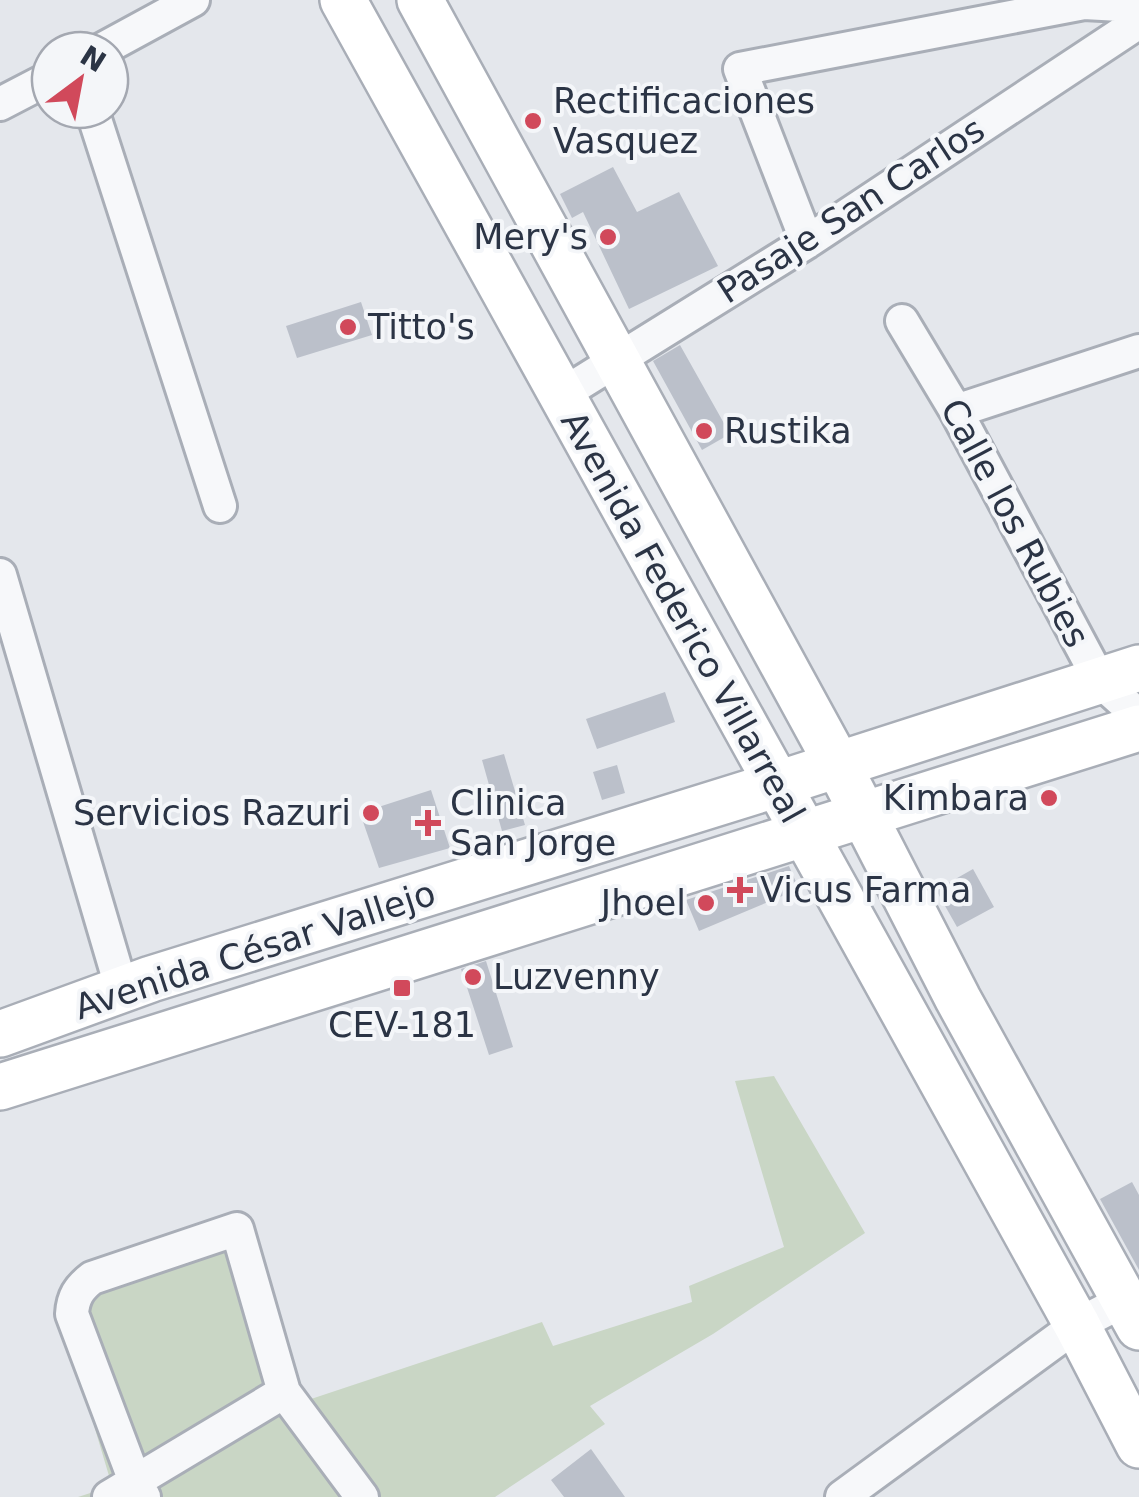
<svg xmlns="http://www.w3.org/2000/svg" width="1139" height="1497" viewBox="0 0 1139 1497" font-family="'DejaVu Sans',sans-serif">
<rect width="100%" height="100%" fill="#e4e7ec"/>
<!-- green -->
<path fill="#c9d6c5" d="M 774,1076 L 865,1233 L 713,1334 L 590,1406 L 605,1424 L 495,1497 L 78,1497 L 112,1486 L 57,1301 L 233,1246 L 284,1408 L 542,1322 L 553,1346 L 692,1302 L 689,1286 L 784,1247 L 735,1081 Z"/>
<!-- building -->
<path fill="#bbc0ca" d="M 613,167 L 637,212 L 679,192 L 718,266 L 629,309 L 583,212 L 572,218 L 560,194 Z
M 361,302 L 372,335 L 297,358 L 286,326 Z
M 680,345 L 730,434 L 702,450 L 653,361 Z
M 665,692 L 675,722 L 597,749 L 586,719 Z
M 504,754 L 525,825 L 502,831 L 482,760 Z
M 617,765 L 625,793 L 602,800 L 593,772 Z
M 431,790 L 450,848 L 379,868 L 360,813 Z
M 789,866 L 799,889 L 699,931 L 686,900 Z
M 973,869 L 994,907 L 957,927 L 936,890 Z
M 486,961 L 513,1047 L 489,1055 L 461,969 Z
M 1132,1182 L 1139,1195 L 1139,1270 L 1100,1199 Z
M 591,1449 L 625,1497 L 564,1497 L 551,1480 Z"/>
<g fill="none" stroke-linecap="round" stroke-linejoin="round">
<!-- street casing -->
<g stroke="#a9aeb7" stroke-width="38">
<path id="street" d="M 101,50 L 193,0
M 0,104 L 50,78
M 92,110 L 220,506
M 807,242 L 740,69 L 1084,3 L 1139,6
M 902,321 L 956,411 L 1100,681 L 1139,716
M 561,395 L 807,242 L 1139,22
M 956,411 L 1139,351
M 0,575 L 122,990
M 109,1497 L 284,1392
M 144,1497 L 136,1484 L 72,1314 C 73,1297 79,1288 92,1278 L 237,1229 L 284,1392 L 362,1497
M 842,1497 L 1077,1325 L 1125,1300"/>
</g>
<!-- secondary casing -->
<g stroke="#a9aeb7" stroke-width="50">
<path id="secondary" d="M 343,0 L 1077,1325 L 1139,1445
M 420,0 L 838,765 L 958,999 L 1139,1327
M 0,1034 L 151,979 L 778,784 L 1139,668
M 0,1087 L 1139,728"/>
</g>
<!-- street -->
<use href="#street" stroke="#f7f8fa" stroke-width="32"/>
<!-- secondary -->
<use href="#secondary" stroke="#fff" stroke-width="45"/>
</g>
<!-- markers -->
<g fill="#d1495b" stroke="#f4f6f9" stroke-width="4">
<circle cx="533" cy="121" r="10"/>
<circle cx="608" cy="237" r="10"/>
<circle cx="348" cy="327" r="10"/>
<circle cx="704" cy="431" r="10"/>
<circle cx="1049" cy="798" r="10"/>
<circle cx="371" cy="813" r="10"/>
<path d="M423 808h10v10h10v10h-10v10h-10v-10h-10v-10h10z"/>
<path d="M735 875h10v10h10v10h-10v10h-10v-10h-10v-10h10z"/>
<circle cx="706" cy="903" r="10"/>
<circle cx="473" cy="977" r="10"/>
<rect x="392" y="978" width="20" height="20" rx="5"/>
</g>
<g text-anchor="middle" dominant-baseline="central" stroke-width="8" stroke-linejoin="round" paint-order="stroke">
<!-- poi labels -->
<g font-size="35" fill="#2b3445" stroke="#f4f6f9" text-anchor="start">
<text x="553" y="101">Rectificaciones<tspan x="553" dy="40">Vasquez</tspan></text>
<text x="588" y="237" text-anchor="end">Mery's</text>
<text x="368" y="327">Titto's</text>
<text x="724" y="431">Rustika</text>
<text x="1029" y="798" text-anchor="end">Kimbara</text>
<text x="450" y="803">Clinica<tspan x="450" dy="40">San Jorge</tspan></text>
<text x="351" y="813" text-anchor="end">Servicios Razuri</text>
<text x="760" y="890">Vicus Farma</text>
<text x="686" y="903" text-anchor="end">Jhoel</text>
<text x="493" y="977">Luzvenny</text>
<text x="402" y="1025" text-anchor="middle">CEV-181</text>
</g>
<!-- street labels -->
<g font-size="35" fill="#2b3445" stroke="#f4f6f9">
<text transform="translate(851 210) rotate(-33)">Pasaje San Carlos</text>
<text transform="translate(1015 523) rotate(62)">Calle los Rubies</text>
<text transform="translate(683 617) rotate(61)">Avenida Federico Villarreal</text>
<text transform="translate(255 950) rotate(-18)">Avenida César Vallejo</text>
</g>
</g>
<!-- north arrow -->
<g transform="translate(80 80) rotate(32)"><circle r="48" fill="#f4f6f9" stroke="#a4a8b1" stroke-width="2.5"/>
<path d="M0-8L18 38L0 25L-18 38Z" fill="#d1495b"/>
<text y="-15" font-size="28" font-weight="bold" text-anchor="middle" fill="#2b3445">N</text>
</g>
</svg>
